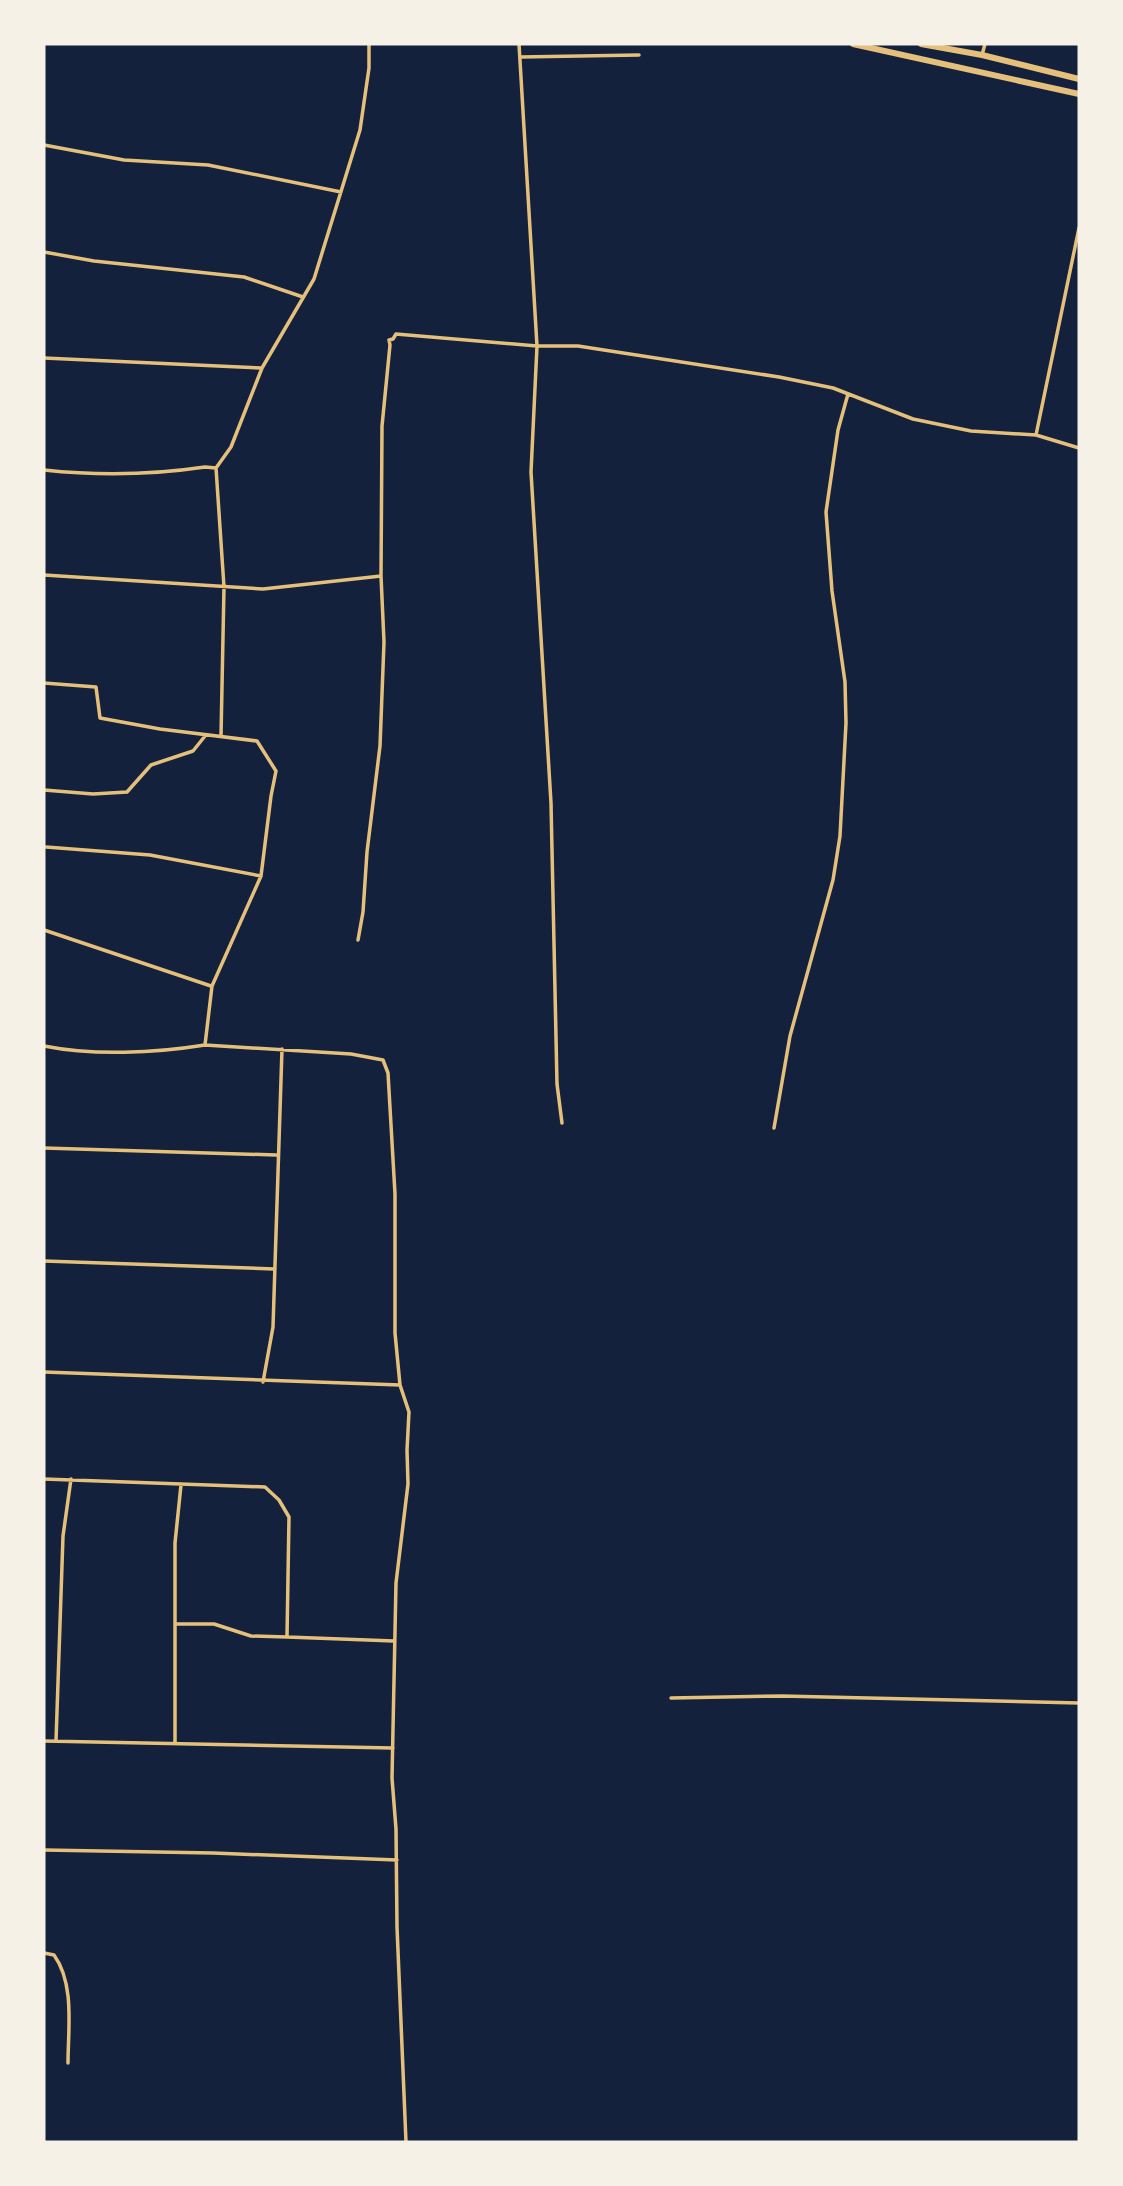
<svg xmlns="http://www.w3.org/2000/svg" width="1123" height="2186" viewBox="0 0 1123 2186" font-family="Quicksand,sans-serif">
<rect width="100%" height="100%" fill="#14213d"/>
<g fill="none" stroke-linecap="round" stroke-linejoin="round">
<!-- minor -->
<path stroke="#e5c07b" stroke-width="3.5" d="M 519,44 L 537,346 L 531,472 L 551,803 L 557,1084 L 562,1123
M 982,55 L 985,44
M 520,57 L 639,55
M 44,145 L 124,160 L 208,165 L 341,192
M 44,252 L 94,261 L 244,277 L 303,297
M 44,358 L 262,368
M 1036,435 L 1079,228
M 44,470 C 99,476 151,475 205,467 L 216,468
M 44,575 L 263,589 L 381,576 L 384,642 L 380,746 L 367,852 L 363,912 L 358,940
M 381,576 L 382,426 L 390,345 L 389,340 L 393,339 L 396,334 L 537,346 L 578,346 L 779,377 L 833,388 L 913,419 L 971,431 L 1036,435 L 1079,448
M 44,683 L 96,687 L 100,718 L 160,729 L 257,741 L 276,771 L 271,796 L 261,876 L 212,986 L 205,1045 C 155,1053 94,1056 44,1046
M 221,736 L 224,587 L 216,468 L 231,447 L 262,368 L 314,279 L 360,130 L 369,68 L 369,44
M 44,790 L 93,794 L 127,792 L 151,765 L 193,751 L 205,736
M 46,847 L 150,855 L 261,876
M 44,930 L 211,986
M 205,1045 L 351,1054 L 383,1060 L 388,1073 L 395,1194 L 395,1333 L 400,1385 L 409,1412 L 407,1450 L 408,1484 L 396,1583 L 392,1778 L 396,1829 L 397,1927 L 406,2142
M 774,1128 L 790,1036 L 833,880 L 840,836 L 846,723 L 845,682 L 832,591 L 826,512 L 838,430 L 848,394
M 44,1148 L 276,1155
M 44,1261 L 274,1269
M 44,1372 L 400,1385
M 263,1382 L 273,1327 L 282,1049
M 44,1479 L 265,1487 L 279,1500 L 289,1517 L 287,1637 L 394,1641
M 175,1624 L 214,1624 L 251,1636 L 287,1637
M 671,1698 L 782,1696 L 1079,1703
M 44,1741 L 393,1748
M 56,1741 L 63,1536 L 71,1479
M 175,1743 L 175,1543 L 181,1485
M 44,1850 L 213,1853 L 397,1860
M 44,1953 L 54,1955 C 75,1984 68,2029 68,2063"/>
<!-- trunk -->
<path stroke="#e5c07b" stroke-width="6" d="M 853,44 L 1079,94
M 921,44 L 982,55 L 1079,79"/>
</g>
<!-- border -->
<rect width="1123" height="2186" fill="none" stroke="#f6f1e7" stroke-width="91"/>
</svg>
